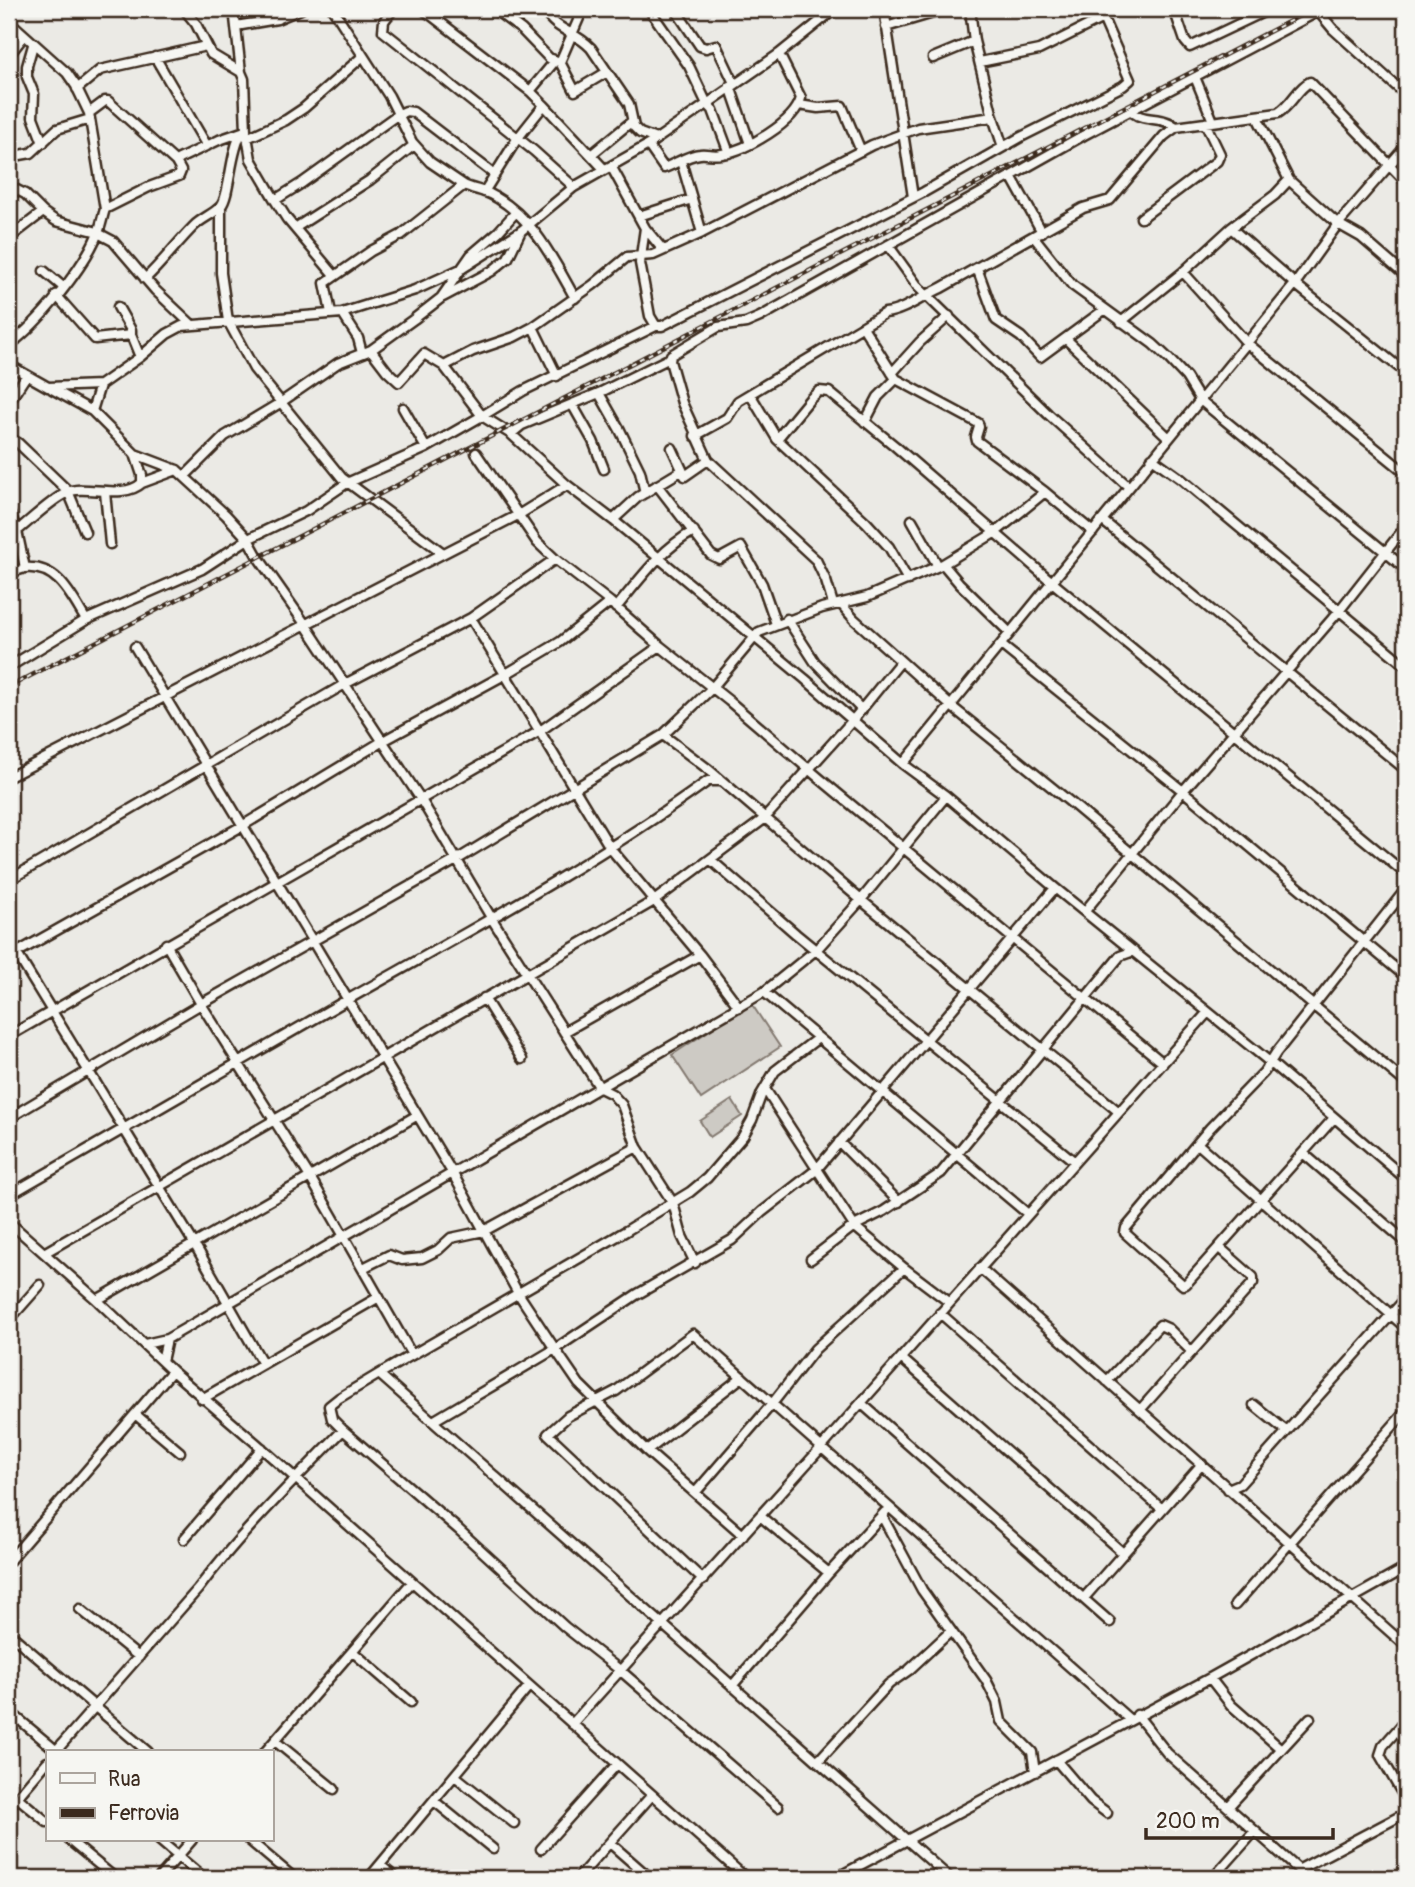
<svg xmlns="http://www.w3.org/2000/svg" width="1415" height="1887" viewBox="0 0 1415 1887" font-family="Pangolin,sans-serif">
<rect width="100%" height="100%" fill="#ebeae5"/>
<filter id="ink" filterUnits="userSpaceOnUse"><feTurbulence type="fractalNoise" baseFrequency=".0143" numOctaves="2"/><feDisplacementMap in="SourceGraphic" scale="14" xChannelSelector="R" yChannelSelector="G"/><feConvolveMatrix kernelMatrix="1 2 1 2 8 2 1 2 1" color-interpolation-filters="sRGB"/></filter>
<g filter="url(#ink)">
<!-- green -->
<path fill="#cdcac4" stroke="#847a71" stroke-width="2" d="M 751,1003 L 780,1047 L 701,1099 L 672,1055 Z
M 732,1100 L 742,1116 L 710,1137 L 700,1121 Z"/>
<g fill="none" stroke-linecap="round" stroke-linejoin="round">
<!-- minor casing -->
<g stroke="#3b2a1e" stroke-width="13">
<path id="minor" d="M 234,9 L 241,72
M 333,9 L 389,96 L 412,142 L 430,162 L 464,185
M 393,9 L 384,21 L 383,31 L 534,151 L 574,187
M 423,9 L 530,91 L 544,105
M 494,9 L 522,30 L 549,58 L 560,62 L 583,9
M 543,9 C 558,33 574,30 591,48 L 629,104 L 634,127 L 640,133 L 656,139
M 594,9 L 636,9
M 649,9 L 689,66 L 707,104 L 713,110 L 729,153
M 675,9 L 700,46 L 706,48 L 716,45 L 734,83
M 884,9 L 913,197
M 970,9 L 974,41 L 993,117 L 1003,147
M 1174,9 L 1185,41 L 1190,47 L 1270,9
M 1318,11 L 1333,29 L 1406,95
M 9,21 L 67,73 L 76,86 L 89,113 L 105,209 L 149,187 L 179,176 L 181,171 L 176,162 L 179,159 L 219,140 L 242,132
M 236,26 L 277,19 L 301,9
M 886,27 L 947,9
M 33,45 L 27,66 L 27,77 L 34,94 L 33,117 L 43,143
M 9,55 L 24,36
M 155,57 L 207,146
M 933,58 L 974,41
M 560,62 L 575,91 L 607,72
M 980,62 L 1039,50 L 1103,18
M 1195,77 L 1213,121
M 730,86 L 750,144
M 77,89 L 100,70 L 206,46
M 530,91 L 555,61
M 799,105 L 818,108 L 842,106 L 861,151
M 1131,110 C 1141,123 1163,115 1176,127
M 89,113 L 105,101 L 108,101 L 176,162
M 1257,117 L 1289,180 L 1338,224 L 1361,237 L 1406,276
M 247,136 L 251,159 L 275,200
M 247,138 L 286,120 L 304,108 L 363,56
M 648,145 L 664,168 C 675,164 688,155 700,154 C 707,153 714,156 722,154 C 746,150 795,123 801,98 L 779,54
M 592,154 L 631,122
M 9,157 L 31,153 L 57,129 L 90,119
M 681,161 L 702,233
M 611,166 L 645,228 L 663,250
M 1011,176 L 1042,232
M 9,186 L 25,194 L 43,212 L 56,221 L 94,231 L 113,241 L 155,290 L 191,324
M 484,192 L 517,139 L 544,105 L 604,169
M 221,206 L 221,273 L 228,321 L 254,369 L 342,478 L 443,553
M 639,216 L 692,199
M 1141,218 L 1217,161 L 1220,154 L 1205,123
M 295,228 L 370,180 L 414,145
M 645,228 L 640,263 L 650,316 L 656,326
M 1231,228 L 1295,284 L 1406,373
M 13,235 L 43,212
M 1034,237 L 1072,285 L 1153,344 L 1169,359 L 1186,377 L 1200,400 L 1406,569
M 888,245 L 919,288 L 1048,414 L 1129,487
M 977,268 L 996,320 L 1021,337 L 1040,357 L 1104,310
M 44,271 L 63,287
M 1183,272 L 1247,343 L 1406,473
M 335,276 L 287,219 L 275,200 L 302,183 L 397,115 L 406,111 L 413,112 L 494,174
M 145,279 C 163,262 177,243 194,226 C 202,218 214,214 221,206 C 230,196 230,151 242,132 L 246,131 L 244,79 L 241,72 L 211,54 L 196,24 L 184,9
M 56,295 L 95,339 L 131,335
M 443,297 L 492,271 L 508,258 L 521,231
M 118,307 L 131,330 L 131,335 L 140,357
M 331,313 L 325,283 L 371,251 L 401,235 L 464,185 C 472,189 481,190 490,194 C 532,215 553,259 575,298
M 342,313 L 358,338 L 362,353
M 1121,322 L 1183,272 L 1231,228 L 1275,195 L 1289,180
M 533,327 L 557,376
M 863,327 L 896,379 L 978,423 L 979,427 L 976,437 L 977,441 L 1045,492 L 1093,532
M 9,330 L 16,340
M 1066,339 L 1169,438
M 9,345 C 38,324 83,269 97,235 C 101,227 102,218 105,209
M 371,350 L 387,371 L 399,382 L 424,354 L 444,366 L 473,351 L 514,337 L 533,327 L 593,285 L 627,257 L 653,255 L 702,233 L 872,145 L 918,128 L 993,117
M 9,365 L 48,387 L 100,385 L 140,357 L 167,334 L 182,326 L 342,313 L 415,290 L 463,268 L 521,231 L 574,187 L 648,145 L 707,104 L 779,54 L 835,9
M 444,366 L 482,416 L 523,391 L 656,326 L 662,326 L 924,192 L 1021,137 L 1123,86 L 1130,80 L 1099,9
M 892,373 L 920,342 L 949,316
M 100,385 L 92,411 L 135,454 L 177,470 L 226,515 L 248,539 L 258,557 L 305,624 L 420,798 L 492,919 L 600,1088 L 612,1094 L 622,1105 L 637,1147 L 673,1203 L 682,1236 L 695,1263
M 52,389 L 92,411
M 599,393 L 620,430 L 640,471 L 645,493
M 750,394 L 777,439 L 866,522 L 889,547 L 908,580
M 9,402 L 26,376
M 572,404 L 593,441 L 604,469
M 403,408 L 426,448
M 865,422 L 878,397 L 896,379
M 511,434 L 522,425 L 599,393 L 670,358
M 695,436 L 727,418 L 738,401 L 885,313 C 904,311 923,296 941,288 L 1083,208 L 1110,200 L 1164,136 L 1176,127 L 1278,113 C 1292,105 1297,88 1310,82 L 1406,182
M 9,438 L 18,443 L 68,491 L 85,532
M 777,439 L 810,399 L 819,391 L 829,392 L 895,446 L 1052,582 L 1406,874
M 672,448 L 685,476 L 708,460
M 476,453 L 537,542 L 555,559 L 610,602 L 660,646 L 729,701 L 819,778 L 1163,1063
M 1152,458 L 1180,478 L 1406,666
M 185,476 L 225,436 L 280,403 L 338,363 L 371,350 L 414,319 L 441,298 L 471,255 L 498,232 L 516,212
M 142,483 L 177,470
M 657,485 L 711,555 L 719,559 L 741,547 L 762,584 L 776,624
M 105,492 L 110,544
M 9,511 L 17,531 L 25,568 C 58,565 71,596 86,620
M 613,520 L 638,497 L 681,471
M 912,520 L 938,566
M 1103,521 L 1406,770
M 9,534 L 17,531 C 32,519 50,501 66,493 C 84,483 122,501 142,483 L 142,475 L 135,454
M 943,564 L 959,583 L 1010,633
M 9,573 L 25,568
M 833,604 L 826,581 L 816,560 L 708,460 L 682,403 L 670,361 L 671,355 L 718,327 L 746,323 L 760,317 L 1084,135 L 1323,9
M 841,604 L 854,619 L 951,706 L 1075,806 L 1406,1083
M 616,608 C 640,579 661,549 694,531
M 471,618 L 611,849 L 700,955 L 739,1007
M 787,619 L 815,662 L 862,710
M 1001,645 L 1183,791 L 1406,977
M 135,647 L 453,1174 L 518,1293 L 555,1349 L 579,1384 L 647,1451 L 743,1535
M 9,667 L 86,620 L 202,569 L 248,539 L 306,511 L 347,483 L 426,448 L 482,416 L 511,434 L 567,485 L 613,520 L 805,679 L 903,764 L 946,796 L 1055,888 L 1271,1063 L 1406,1179
M 663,735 L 708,769 L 861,900 L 1119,1112
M 903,764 L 1247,343 L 1295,284 L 1338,224 L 1406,146
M 9,777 L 520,514 L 567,485
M 711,860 L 796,934 L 1075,1162
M 9,880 L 345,684 L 471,618 L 555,559
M 1085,911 L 1183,791 L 1339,611 L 1406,526
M 9,941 L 195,1245 L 263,1364
M 166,944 L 201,1004 L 310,1177 L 412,1355
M 9,957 L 242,826 L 383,741 L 506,674 L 560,642 L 610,602
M 764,992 L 1028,1214
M 484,998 L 522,1059
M 564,1032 L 700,955
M 9,1036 L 540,731 L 660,646
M 765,1089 L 854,1226 L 904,1268 L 949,1302
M 9,1118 L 201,1004 L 458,859 L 663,735 L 712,688 L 759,632 L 822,608 L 867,597 L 943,564 L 996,532 L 1045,492
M 1334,1118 L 1186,1284 L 1183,1285 L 1125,1233 L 1126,1228 L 1210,1128 L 1264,1072 L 1276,1053 L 1406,889
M 839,1142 L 899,1202
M 1198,1144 L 1406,1328
M 1303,1153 L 1406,1242
M 9,1195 C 120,1132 229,1067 340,1004 C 465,933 591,866 708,781 L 721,781
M 9,1222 L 97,1300 L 172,1371 L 257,1444 L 746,1878
M 44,1253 L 654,901 L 764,819 L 853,720 L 901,661
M 811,1259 L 854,1226 L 884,1211 L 941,1173 L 1120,956 L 1134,951
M 363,1268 L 389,1255 L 402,1260 L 422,1258 L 438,1250 L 451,1238 L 484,1231 L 637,1147
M 980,1268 L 1406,1646
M 97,1300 L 416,1116
M 940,1313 L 1162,1509
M 9,1320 L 40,1285
M 145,1344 L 167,1339 L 764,992 L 817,949 L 861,900 L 946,796
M 901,1358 L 1123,1553
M 162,1361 L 167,1339
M 379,1374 L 950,1878
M 1107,1381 L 1160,1325 L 1169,1329 L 1192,1352
M 202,1399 L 379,1297
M 861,1403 L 1110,1622
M 1254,1405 L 1286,1431
M 1140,1410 L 1253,1283 L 1253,1277 L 1219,1247
M 135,1414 L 180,1452
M 433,1421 L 555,1349 L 636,1295 L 732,1240 L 762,1212 L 816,1170 L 1055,888
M 647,1451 L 742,1377
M 1228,1489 L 1240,1484 L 1406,1298
M 695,1493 L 772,1404 L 815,1349 L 904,1268
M 760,1516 L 829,1573
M 882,1516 L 922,1590 L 986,1680 L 997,1702 L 1001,1721 L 1032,1752 L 1035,1772
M 184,1539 L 262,1448
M 9,1561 L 172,1371
M 703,1580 L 548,1434 L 568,1416 L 616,1391 L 693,1334 L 1129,1719
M 1084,1598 L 1202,1464
M 1235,1605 L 1406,1411
M 80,1609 L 139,1657
M 9,1633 L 148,1752
M 353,1652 L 411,1702
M 1210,1678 L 1231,1705 L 1281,1749
M 732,1686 L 829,1573 L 885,1512
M 9,1711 L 58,1752
M 1137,1715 L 1167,1753 L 1308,1878
M 1406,1720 L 1383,1746 L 1380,1755 L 1406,1800
M 572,1724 L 821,1448 L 1208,1012
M 275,1741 L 334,1789
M 55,1752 L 198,1589 C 241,1532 293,1482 343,1430
M 265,1752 L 412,1582
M 819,1760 L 889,1684 L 909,1670 L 951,1631
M 1056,1760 L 1091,1801 L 1107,1813
M 455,1776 L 514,1823
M 17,1797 L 47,1822
M 434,1801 L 493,1849
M 1229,1806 L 1310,1718
M 9,1807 L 47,1762
M 778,1807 L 621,1671 L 565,1627 L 458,1529 L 343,1430 L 332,1419 L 329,1406 L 339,1398 L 379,1374 L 626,1231 L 690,1192 L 707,1178 L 743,1136 L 752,1120 L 762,1093 L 775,1071 L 818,1038
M 69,1840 L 115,1878
M 159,1840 L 204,1878
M 249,1840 L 294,1878
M 610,1843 L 650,1878
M 541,1849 L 617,1764
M 380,1865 L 396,1878
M 1298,1870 L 1406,1813
M 159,1878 L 192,1840
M 369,1878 L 529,1686
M 578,1878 L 652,1795
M 836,1878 L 1210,1678 L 1406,1568
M 1213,1878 L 1255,1831"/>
</g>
<!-- minor -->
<use href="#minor" stroke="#f6f6f2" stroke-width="8"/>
<!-- rail casing -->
<g stroke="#3b2a1e" stroke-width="4.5">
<path id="rail" d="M 9,687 L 1313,9"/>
</g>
<!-- rail -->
<use href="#rail" stroke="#f6f6f2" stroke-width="2" stroke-dasharray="5" stroke-linecap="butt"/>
</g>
</g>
<!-- margin -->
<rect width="1415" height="1887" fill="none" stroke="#f6f6f2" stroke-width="35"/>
<rect x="18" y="18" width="1380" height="1852" fill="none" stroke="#3b2a1e" stroke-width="2.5" filter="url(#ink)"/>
<!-- legend -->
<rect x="46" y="1750" width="228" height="91" fill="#f6f6f2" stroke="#aba49d" stroke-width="2"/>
<rect x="60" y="1773" width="35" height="10" fill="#f6f6f2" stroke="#aba49d" stroke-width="2"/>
<text x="108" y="1786" font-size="21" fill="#3b2a1e">Rua</text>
<rect x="60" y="1808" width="35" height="10" fill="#3b2a1e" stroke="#aba49d" stroke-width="2"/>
<text x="108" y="1820" font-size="21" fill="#3b2a1e">Ferrovia</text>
<!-- scale -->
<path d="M1146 1828v10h187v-10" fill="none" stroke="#3b2a1e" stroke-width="3.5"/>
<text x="1156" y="1828" font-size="21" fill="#3b2a1e" stroke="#f6f6f2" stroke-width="5" paint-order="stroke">200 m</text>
</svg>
